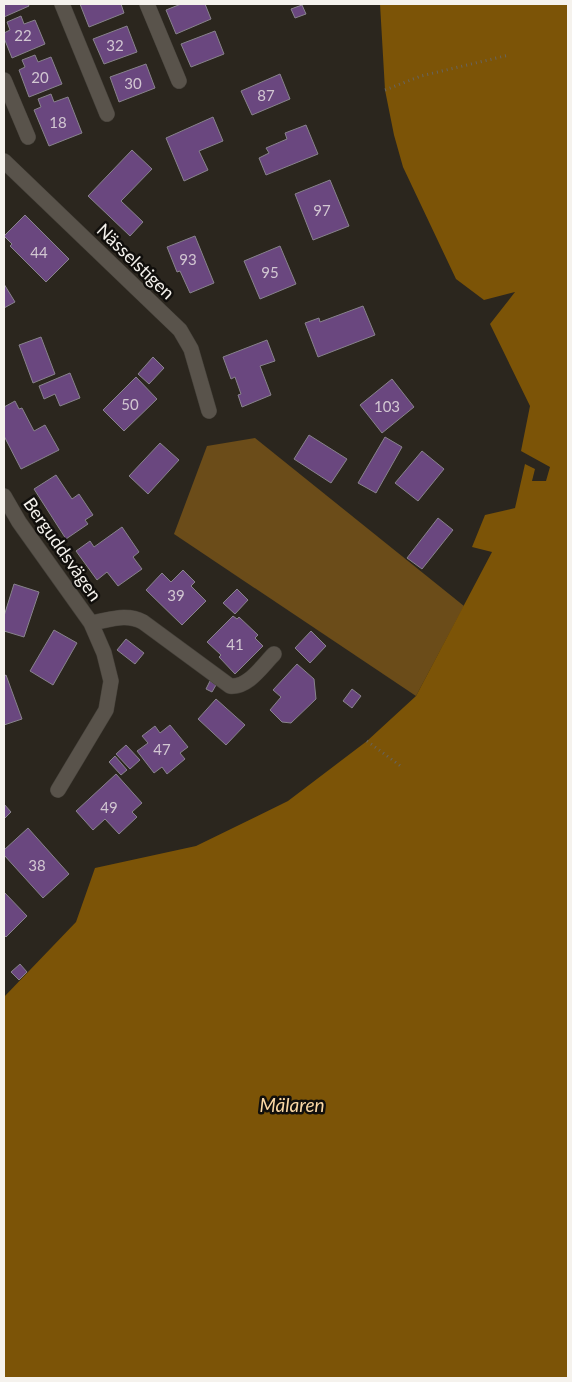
<svg xmlns="http://www.w3.org/2000/svg" width="572" height="1382" viewBox="0 0 572 1382" font-family="Lato,sans-serif">
<rect width="100%" height="100%" fill="#2b261e"/>
<!-- forest -->
<path fill="#6b4c19" d="M 255,438 L 464,606 L 416,696 L 174,534 L 207,446 Z"/>
<!-- water -->
<path fill="#7c5407" d="M 380,4 L 568,4 L 568,1378 L 4,1378 L 4,997 L 76,922 L 95,868 L 196,846 L 288,801 L 367,741 L 416,696 L 492,552 L 472,547 L 485,515 L 515,508 L 525,464 L 535,469 L 532,481 L 546,481 L 550,467 L 521,451 L 530,406 L 490,324 L 515,292 L 484,300 L 456,279 L 403,167 L 394,135 L 385,90 Z"/>
<!-- building -->
<path fill="#6a477f" stroke="#88838c" d="M 4,4 L 28,4 L 29,6 L 4,17 Z
M 80,4 L 121,4 L 124,13 L 89,27 Z
M 181,4 L 205,4 L 211,19 L 176,34 L 166,10 Z
M 302,5 L 306,14 L 295,18 L 291,9 Z
M 21,16 L 24,24 L 35,20 L 45,44 L 12,58 L 4,38 L 4,33 L 10,30 L 7,22 Z
M 127,26 L 137,52 L 104,64 L 93,39 Z
M 215,31 L 224,54 L 191,67 L 181,44 Z
M 35,55 L 38,62 L 51,57 L 62,84 L 29,97 L 19,70 L 25,67 L 22,60 Z
M 146,64 L 155,88 L 119,102 L 110,77 Z
M 280,74 L 290,99 L 252,115 L 241,91 Z
M 51,94 L 54,102 L 68,97 L 82,133 L 49,146 L 34,110 L 41,107 L 38,99 Z
M 213,117 L 223,141 L 199,151 L 208,170 L 184,181 L 166,138 Z
M 306,125 L 318,154 L 266,175 L 259,158 L 269,153 L 266,148 L 287,139 L 285,133 Z
M 132,150 L 152,169 L 121,201 L 143,222 L 130,236 L 88,196 Z
M 330,180 L 349,226 L 313,240 L 295,194 Z
M 25,215 L 69,259 L 46,282 L 10,246 L 12,244 L 4,236 Z
M 195,236 L 214,283 L 190,293 L 180,271 L 177,272 L 167,247 Z
M 280,246 L 296,284 L 260,299 L 244,261 Z
M 4,284 L 15,302 L 4,308 Z
M 363,306 L 375,335 L 318,357 L 305,323 L 319,318 L 320,322 Z
M 41,337 L 55,374 L 33,383 L 19,345 Z
M 267,340 L 275,361 L 260,366 L 271,395 L 242,407 L 238,395 L 241,394 L 235,377 L 231,379 L 223,357 Z
M 153,357 L 164,368 L 149,384 L 138,374 Z
M 70,373 L 80,398 L 60,406 L 55,394 L 44,399 L 39,386 Z
M 136,377 L 157,399 L 124,431 L 103,410 Z
M 392,379 L 414,407 L 382,433 L 360,405 Z
M 15,401 L 19,409 L 22,408 L 34,431 L 45,425 L 59,450 L 21,469 L 4,436 L 4,407 Z
M 309,435 L 347,459 L 331,483 L 294,459 Z
M 385,437 L 402,447 L 376,493 L 358,483 Z
M 160,443 L 179,460 L 148,494 L 129,476 Z
M 422,451 L 444,469 L 418,501 L 395,483 Z
M 56,475 L 72,499 L 79,494 L 93,515 L 85,520 L 88,524 L 66,539 L 34,489 Z
M 438,518 L 453,530 L 422,569 L 407,558 Z
M 122,527 L 139,552 L 133,557 L 142,569 L 118,586 L 107,572 L 97,580 L 76,551 L 90,541 L 94,547 Z
M 183,570 L 195,582 L 191,586 L 206,601 L 182,625 L 146,590 L 162,573 L 171,582 Z
M 14,584 L 39,592 L 24,637 L 4,631 L 4,616 Z
M 237,589 L 248,600 L 235,614 L 223,603 Z
M 233,616 L 237,619 L 239,617 L 258,635 L 255,638 L 263,646 L 235,674 L 219,657 L 221,655 L 207,642 Z
M 54,630 L 77,643 L 53,685 L 30,671 Z
M 311,631 L 326,646 L 310,663 L 295,648 Z
M 126,639 L 144,653 L 135,664 L 117,650 Z
M 297,664 L 314,679 L 316,699 L 291,723 L 282,722 L 270,710 L 281,697 L 273,690 Z
M 6,675 L 22,719 L 4,725 L 4,676 Z
M 210,681 L 216,685 L 212,692 L 206,689 Z
M 352,689 L 361,696 L 352,708 L 343,701 Z
M 216,699 L 245,725 L 226,745 L 198,719 Z
M 170,725 L 188,747 L 180,753 L 185,759 L 167,774 L 162,767 L 154,773 L 137,751 L 148,743 L 142,736 L 155,726 L 160,733 Z
M 126,745 L 140,760 L 130,769 L 116,754 Z
M 115,756 L 127,770 L 121,775 L 109,762 Z
M 116,774 L 142,803 L 132,812 L 137,817 L 119,834 L 105,819 L 93,830 L 76,811 Z
M 4,804 L 11,812 L 4,819 Z
M 28,828 L 69,874 L 43,898 L 4,855 L 4,850 Z
M 4,892 L 27,916 L 6,937 L 4,935 Z
M 20,964 L 27,972 L 19,980 L 11,972 Z"/>
<g fill="none" stroke-linecap="round" stroke-linejoin="round">
<!-- street casing -->
<g stroke="#45413a" stroke-width="16">
<path id="street" d="M 62,4 L 107,114
M 147,4 L 179,81
M 4,80 L 28,137
M 4,161 L 180,330 L 191,349 L 209,411
M 4,496 L 19,522 L 91,623 L 104,653 L 111,681 L 106,710 L 58,790
M 91,623 C 110,620 126,613 143,622 L 230,686 C 248,688 262,666 274,654"/>
</g>
<!-- path -->
<path stroke="#68645d" stroke-width="3" stroke-dasharray="1 4" stroke-linecap="butt" d="M 385,90 L 421,76 L 509,55
M 367,741 L 402,767"/>
<!-- street -->
<use href="#street" stroke="#59534b" stroke-width="15"/>
</g>
<g text-anchor="middle" dominant-baseline="central" stroke-width="5" stroke-linejoin="round" paint-order="stroke">
<!-- number labels -->
<g font-size="15" fill="#d2c7d2">
<text x="23" y="35">22</text>
<text x="115" y="45">32</text>
<text x="40" y="77">20</text>
<text x="133" y="83">30</text>
<text x="266" y="95">87</text>
<text x="58" y="122">18</text>
<text x="322" y="210">97</text>
<text x="39" y="252">44</text>
<text x="188" y="259">93</text>
<text x="270" y="272">95</text>
<text x="130" y="404">50</text>
<text x="387" y="406">103</text>
<text x="176" y="595">39</text>
<text x="235" y="644">41</text>
<text x="162" y="749">47</text>
<text x="109" y="807">49</text>
<text x="37" y="865">38</text>
</g>
<!-- street labels -->
<g font-size="18" fill="#f5f2ed" stroke="#110f0c">
<text transform="translate(136 261) rotate(44)">Nässelstigen</text>
<text transform="translate(63 549) rotate(55)">Berguddsvägen</text>
</g>
<!-- water labels -->
<g font-size="19" font-style="italic" fill="#fbd8a5" stroke="#110f0c">
<text x="292" y="1104">Mälaren</text>
</g>
</g>
<!-- border -->
<rect width="572" height="1382" fill="none" stroke="#f5f2ed" stroke-width="10"/>
</svg>
